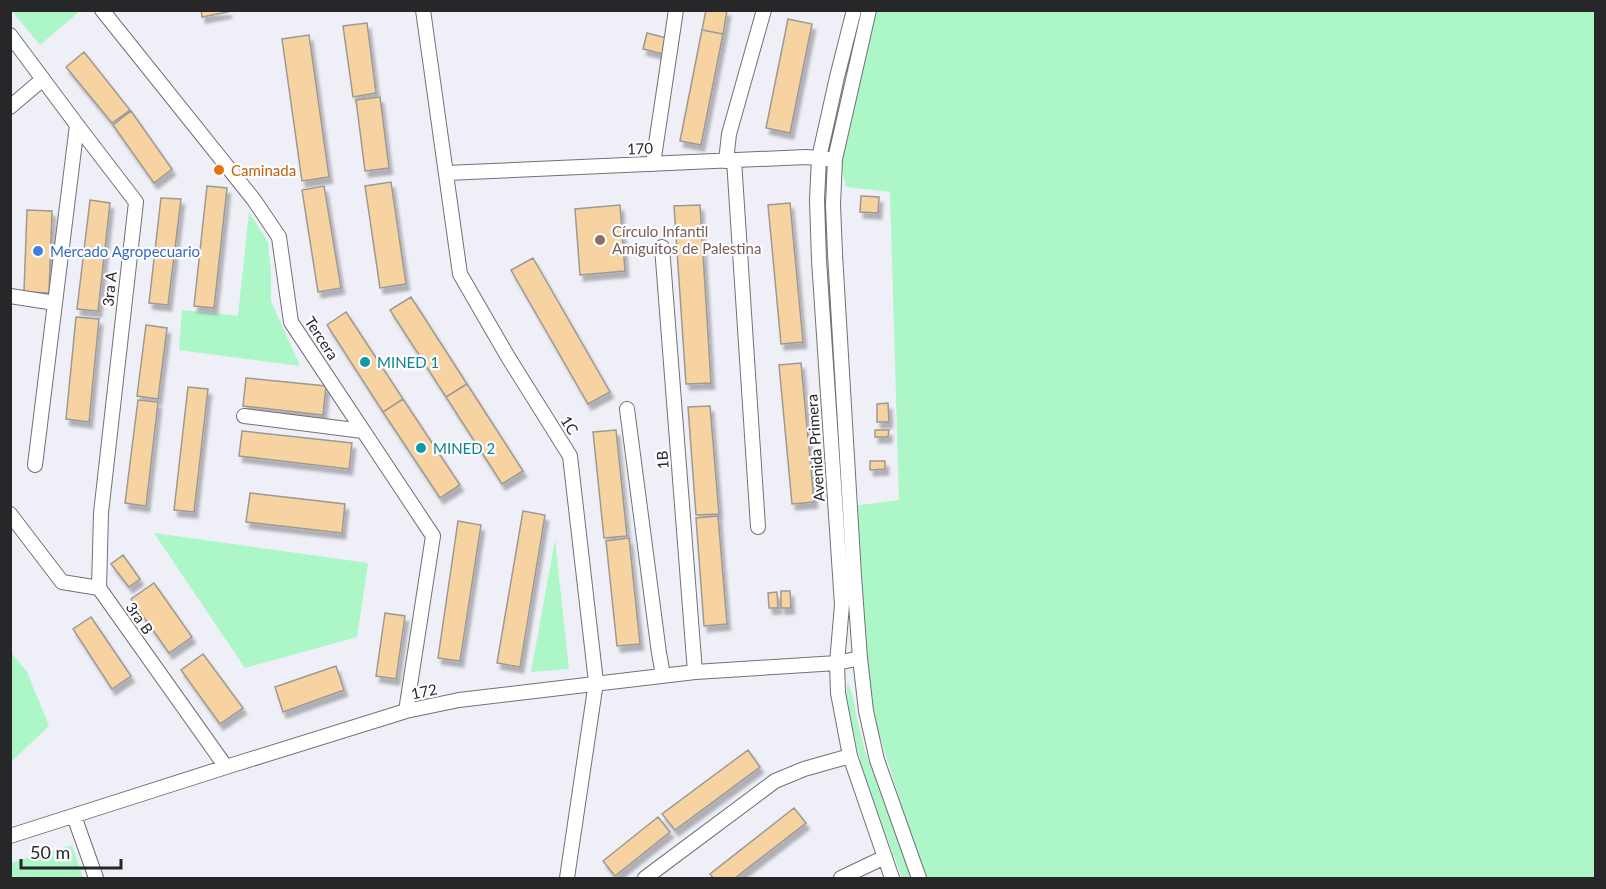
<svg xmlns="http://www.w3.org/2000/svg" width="1606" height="889" viewBox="0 0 1606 889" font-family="Lato,sans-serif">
<defs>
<filter id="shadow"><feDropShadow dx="3.5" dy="6" stdDeviation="1.5" flood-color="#0004"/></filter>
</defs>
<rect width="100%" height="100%" fill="#efeff7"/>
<!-- green -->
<path fill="#acf6c7" d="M 11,10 L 80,10 L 80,11 L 40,45 Z
M 873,11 L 1595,11 L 1595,878 L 926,878 L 909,830 L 866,691 L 846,507 L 899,500 L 890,192 L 846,187 L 838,154 Z
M 249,212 L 268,242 L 271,272 L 271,301 L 300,366 L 179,350 L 182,310 L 238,316 Z
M 154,533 L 368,563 L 357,637 L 245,668 Z
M 555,540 L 569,669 L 531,672 Z
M 11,652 L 27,672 L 49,726 L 11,762 Z
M 848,682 L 853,697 L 856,714 L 865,751 L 911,878 L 902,878 C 883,825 859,771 850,714 C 848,704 845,693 848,682 Z
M 72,845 L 83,878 L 11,878 L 11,863 Z"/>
<!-- building -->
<path fill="#f8d3a2" stroke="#9d9993" stroke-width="1.5" filter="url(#shadow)" d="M 201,10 L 228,10 L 228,12 L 202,17 Z
M 706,10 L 727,10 L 723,34 L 702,30 Z
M 788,19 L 812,24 L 790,133 L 766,128 Z
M 367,23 L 376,93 L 353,97 L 343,26 Z
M 702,30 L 723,34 L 701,145 L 680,141 Z
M 647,33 L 667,38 L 663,54 L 643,49 Z
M 309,35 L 329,177 L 302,181 L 282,39 Z
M 84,52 L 130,110 L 112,123 L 66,67 Z
M 380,97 L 389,168 L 365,171 L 356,100 Z
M 131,111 L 172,169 L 154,183 L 113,125 Z
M 391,182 L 406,284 L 380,288 L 365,186 Z
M 207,186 L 227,188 L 214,308 L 194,306 Z
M 324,186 L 341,288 L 318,292 L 302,190 Z
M 861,196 L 879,197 L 878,213 L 860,212 Z
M 161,198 L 181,199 L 168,305 L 149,303 Z
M 90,200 L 110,203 L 98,311 L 77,309 Z
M 790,203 L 803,342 L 781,344 L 768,205 Z
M 620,205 L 625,271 L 580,275 L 575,209 Z
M 700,205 L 711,383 L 686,384 L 674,206 Z
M 27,210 L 52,211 L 49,293 L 24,292 Z
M 533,258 L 610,392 L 588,404 L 511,270 Z
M 411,297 L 467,384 L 446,397 L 390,310 Z
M 346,312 L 403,399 L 383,412 L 327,325 Z
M 76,317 L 99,319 L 89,422 L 66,419 Z
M 146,325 L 167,328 L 158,399 L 137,396 Z
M 801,363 L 814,502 L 792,504 L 779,365 Z
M 246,378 L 326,386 L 323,415 L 243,406 Z
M 467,384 L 523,471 L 502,484 L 446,397 Z
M 188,387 L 208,389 L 194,512 L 174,510 Z
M 403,399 L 460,485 L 440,498 L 383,412 Z
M 138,400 L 158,402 L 146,506 L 125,503 Z
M 888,403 L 889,422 L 877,422 L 877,404 Z
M 710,406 L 719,514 L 696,515 L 688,407 Z
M 616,430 L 627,536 L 604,538 L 593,432 Z
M 875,430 L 889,430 L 888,437 L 875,437 Z
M 242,431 L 352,443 L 349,469 L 239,456 Z
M 870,461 L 885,461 L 885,469 L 870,470 Z
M 250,493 L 345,504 L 342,533 L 246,522 Z
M 523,511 L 545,515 L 520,667 L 497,663 Z
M 718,516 L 727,624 L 704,626 L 696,518 Z
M 458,521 L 481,525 L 460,661 L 438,658 Z
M 629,538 L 640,644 L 617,646 L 606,541 Z
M 123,555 L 140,579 L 129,587 L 111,564 Z
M 154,583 L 192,637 L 169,653 L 131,599 Z
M 781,591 L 790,591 L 791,608 L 781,608 Z
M 777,592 L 778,608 L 769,608 L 768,593 Z
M 385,613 L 405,616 L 396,679 L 376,676 Z
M 91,617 L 131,676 L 112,689 L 73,629 Z
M 203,654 L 243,708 L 220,724 L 181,670 Z
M 336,666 L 344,690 L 283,712 L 275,687 Z
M 748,750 L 760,767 L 675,830 L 662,814 Z
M 794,808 L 806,823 L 735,878 L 713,878 L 710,874 Z
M 658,817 L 670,832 L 615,876 L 603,861 Z"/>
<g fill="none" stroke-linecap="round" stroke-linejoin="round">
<!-- minor casing -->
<g stroke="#717178" stroke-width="16">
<path id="minor" d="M 102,10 L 254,200 L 279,237 L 291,322 L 433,536 L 406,711
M 423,10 L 460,274 L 508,357 L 570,456 L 596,682 L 567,878
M 854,10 L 837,77 L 819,158 L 817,200 L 819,260 L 842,605 L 837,663 L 838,693 L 850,756 L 892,878
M 869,10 L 835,159 L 833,205 L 835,254 L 854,576 L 860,658 L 866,711 L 877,760 L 919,878
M 10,35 L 77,125 L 136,202 L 101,513 L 99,588
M 10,107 L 43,79
M 734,160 L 758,527
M 726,161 L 729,134 L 764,10
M 653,164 L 676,10
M 446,173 L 806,157 L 828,159
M 662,247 L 695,672
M 10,296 L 55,303
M 627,409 L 659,653 L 663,675
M 244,416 L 363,431
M 35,465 L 77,125
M 10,514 L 62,582 L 99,588 L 226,767
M 74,816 L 96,878
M 10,836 L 226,767 L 406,711 L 459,700 L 695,672 L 837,663 L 860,658
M 645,878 L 775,781 L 804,769 L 850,756
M 841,878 L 885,857"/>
</g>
<!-- minor -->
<use href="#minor" stroke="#fff" stroke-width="14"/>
</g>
<!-- markers -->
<circle fill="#e8710a" stroke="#fdfdff" stroke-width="2" cx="219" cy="170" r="6"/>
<circle fill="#8d6e63" stroke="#fdfdff" stroke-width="2" cx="600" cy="240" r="6"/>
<circle fill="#3f7fe0" stroke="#fdfdff" stroke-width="2" cx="38" cy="251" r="6"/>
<g fill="#0f9aa8" stroke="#fdfdff" stroke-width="2">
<circle cx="365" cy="362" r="6"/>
<circle cx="421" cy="448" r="6"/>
</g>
<g text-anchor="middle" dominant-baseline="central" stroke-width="4.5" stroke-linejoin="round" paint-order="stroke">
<!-- street labels -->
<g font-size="15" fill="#27272a" stroke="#fdfdff">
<text transform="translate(640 148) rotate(-2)">170</text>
<text transform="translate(109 289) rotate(-84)">3ra A</text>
<text transform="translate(322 338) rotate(57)">Tercera</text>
<text transform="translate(570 425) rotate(58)">1C</text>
<text transform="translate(815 448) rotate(-94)">Avenida Primera</text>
<text transform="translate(662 460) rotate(-94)">1B</text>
<text transform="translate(140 618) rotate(55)">3ra B</text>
<text transform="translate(424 691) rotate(-12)">172</text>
</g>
<!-- food labels -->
<g font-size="15" fill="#c56008" stroke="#fdfdff" text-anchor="start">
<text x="231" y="170">Caminada</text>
</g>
<!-- education labels -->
<g font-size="15" fill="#785e54" stroke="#fdfdff" text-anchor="start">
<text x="612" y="231">Círculo Infantil<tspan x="612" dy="17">Amiguitos de Palestina</tspan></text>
</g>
<!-- shop labels -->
<g font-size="15" fill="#366cbe" stroke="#fdfdff" text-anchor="start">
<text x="50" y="251">Mercado Agropecuario</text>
</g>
<!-- culture labels -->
<g font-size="15" fill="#0d838f" stroke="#fdfdff" text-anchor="start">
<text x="377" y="362">MINED 1</text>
<text x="433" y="448">MINED 2</text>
</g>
</g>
<!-- border -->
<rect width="1606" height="889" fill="none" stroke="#27272a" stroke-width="24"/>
<!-- scale -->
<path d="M21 859v9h100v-9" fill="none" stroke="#27272a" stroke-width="3"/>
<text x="30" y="859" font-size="18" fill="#27272a" stroke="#fdfdff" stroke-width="4.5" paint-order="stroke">50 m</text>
</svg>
